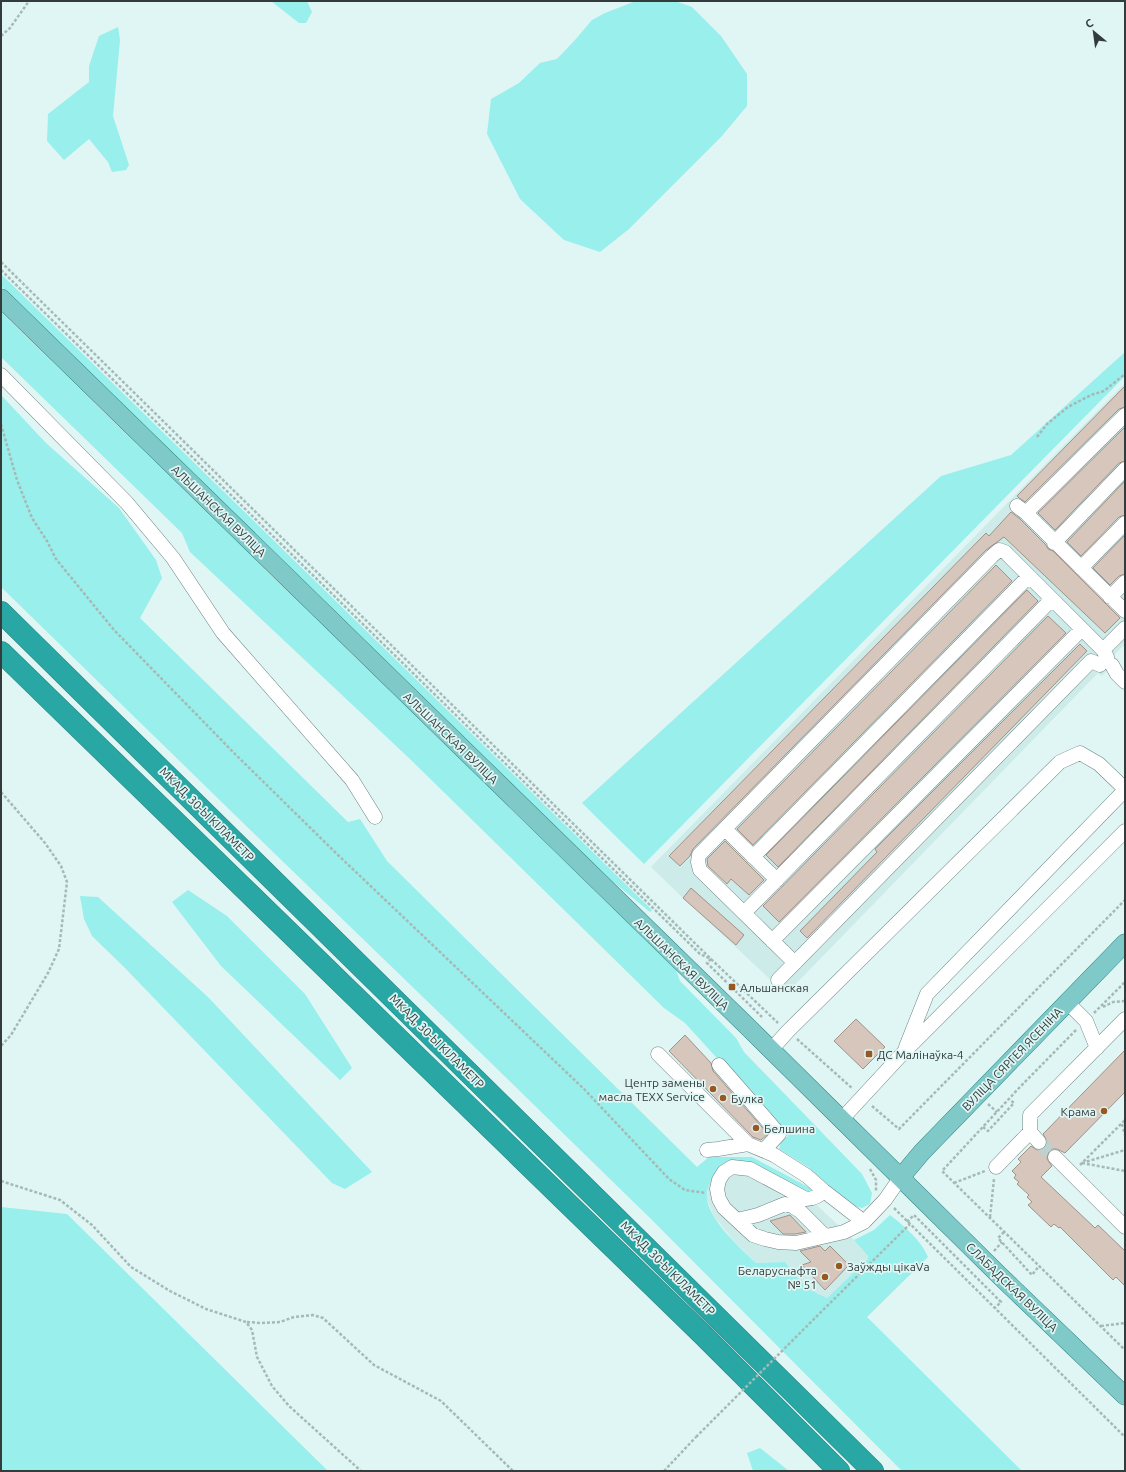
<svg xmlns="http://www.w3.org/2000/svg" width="1126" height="1472" viewBox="0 0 1126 1472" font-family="Ubuntu,sans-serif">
<rect width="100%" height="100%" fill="#dff6f4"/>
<!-- built -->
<path fill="#ccebe9" d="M 1125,383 L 1125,644 L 1113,656 L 1117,660 L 1102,676 L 1098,673 L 786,994 L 683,898 L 651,867 Z
M 722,1167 L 804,1193 L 854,1240 L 868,1256 L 868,1259 L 827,1298 L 808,1289 L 795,1275 L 785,1262 L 756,1263 L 733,1240 L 713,1215 L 707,1199 L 708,1184 Z"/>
<!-- green -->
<path fill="#98efeb" d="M 271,1 L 307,1 L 312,12 L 306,23 L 299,23 Z
M 636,1 L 675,1 L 692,7 L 721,36 L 747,74 L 747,106 L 721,137 L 629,229 L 600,252 L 564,240 L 520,199 L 487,134 L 491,99 L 519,83 L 540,63 L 557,59 L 575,40 L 592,20 L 605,13 Z
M 118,27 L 120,40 L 113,116 L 129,165 L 126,170 L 112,172 L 108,162 L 89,139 L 64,160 L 47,141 L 48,114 L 89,82 L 89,66 L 99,36 Z
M 1,274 L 652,910 L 650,912 L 611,880 L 1,286 Z
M 1,312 L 676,970 L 680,981 L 736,1038 L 744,1052 L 862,1174 L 872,1193 L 870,1204 L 862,1208 L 851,1205 L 808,1167 L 779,1149 L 781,1141 L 788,1136 L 685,1023 L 664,1008 L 410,759 L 190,552 L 182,533 L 1,357 Z
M 1125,352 L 1125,376 L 644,864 L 582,803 L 941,476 L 1011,455 Z
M 1,395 L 46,443 L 119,508 L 156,560 L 162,578 L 140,618 L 348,822 L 360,819 L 387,861 L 697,1167 L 709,1157 L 752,1157 L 810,1188 L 812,1193 L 808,1194 L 748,1164 L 714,1175 C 710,1182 706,1189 707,1198 C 708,1219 741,1249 756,1263 L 785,1262 L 795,1275 L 808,1289 L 827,1298 L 868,1259 L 868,1256 L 854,1240 L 874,1230 L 890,1215 C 904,1226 921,1240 928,1257 L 867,1317 L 1022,1471 L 902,1471 L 651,1219 L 487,1059 L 272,851 L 1,587 Z
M 188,890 L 227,916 L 305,994 L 352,1068 L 340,1080 L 221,966 L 172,902 Z
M 80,896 L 98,897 L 209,998 L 372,1172 L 345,1189 L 332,1183 L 125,968 L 92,936 L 84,919 Z
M 1,1207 L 67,1214 L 328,1471 L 1,1471 Z
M 760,1448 L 789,1471 L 753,1471 L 747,1453 Z"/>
<!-- building -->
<path fill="#d6c6bb" stroke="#a29288" d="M 1125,386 L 1125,407 L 1119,409 L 1025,502 L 1019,498 L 1017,496 Z
M 1125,427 L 1125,461 L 1119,463 L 1055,530 L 1038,513 Z
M 1125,481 L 1125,515 L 1119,517 L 1081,556 L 1067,542 Z
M 1011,512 L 1020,519 L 1046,545 L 1048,549 L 1053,551 L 1120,618 L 1105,633 L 1004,537 L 986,550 L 693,849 L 690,856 L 680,866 L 669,856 L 986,533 L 989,536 Z
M 1125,535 L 1125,574 L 1119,576 L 1110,585 L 1093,568 Z
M 996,565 L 1012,581 L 753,845 L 737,829 Z
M 1027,590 L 1038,601 L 778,867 L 766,855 Z
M 1048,616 L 1066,633 L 779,922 L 763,906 Z
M 1080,644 L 1087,651 L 807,938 L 800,931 L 877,852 L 875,849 Z
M 725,841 L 764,880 L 749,895 L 731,879 L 727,884 L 708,866 L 707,859 Z
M 691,888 L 744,935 L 736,945 L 683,898 Z
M 856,1019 L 885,1047 L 863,1069 L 834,1041 Z
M 685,1035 L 711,1063 L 713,1071 L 768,1134 L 761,1140 L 753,1137 L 669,1051 Z
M 1125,1050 L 1125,1092 L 1065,1153 L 1057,1149 L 1052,1149 L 1049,1151 L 1047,1159 L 1052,1166 L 1041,1177 L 1095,1228 L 1098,1225 L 1125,1251 L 1125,1286 L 1116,1277 L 1113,1280 L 1060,1227 L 1059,1228 L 1054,1224 L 1051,1227 L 1028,1205 L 1032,1202 L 1027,1197 L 1029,1195 L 1017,1184 L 1019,1182 L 1014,1178 L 1016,1175 L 1012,1171 L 1021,1162 L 1018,1159 L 1031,1146 L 1037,1150 L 1041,1150 L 1045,1148 L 1047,1141 L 1043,1134 Z
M 790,1215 L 806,1232 L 795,1234 L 783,1234 L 770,1221 Z
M 820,1246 L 825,1251 L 830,1246 L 849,1265 L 825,1290 L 802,1265 L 811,1262 L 800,1251 Z"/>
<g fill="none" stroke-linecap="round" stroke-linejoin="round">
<!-- minor-tunnel -->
<path stroke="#bdd1cf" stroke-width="14" stroke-dasharray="14 7" stroke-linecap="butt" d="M 1039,1142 L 1055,1157"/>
<!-- minor casing -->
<g stroke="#6e8281" stroke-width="15">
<path id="minor" d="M 1,375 L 127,503 L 173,558 L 223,633 L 352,780 L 375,817
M 1017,506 L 1026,513 L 1125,611
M 1026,513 L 1125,415
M 1054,543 L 1125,469
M 1081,568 L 1125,523
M 1110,597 L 1125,582
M 1107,657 L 1103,650 L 1125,628
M 1112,665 L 1117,674 L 1125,682
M 725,829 L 777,880
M 753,857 L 1029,576
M 744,913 L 1052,599
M 772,941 L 1082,629
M 795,963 L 700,870 L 698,862 L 699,855 L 992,556 L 999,550 L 1005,552 L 1103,650
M 778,980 L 1091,661 L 1100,665
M 1067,1002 L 1086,1021 L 1097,1048
M 906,1047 L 927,994 L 1125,790
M 771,1050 L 788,1031 L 1060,762 L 1080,753 L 1099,764 L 1125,789
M 658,1054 L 748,1144
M 719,1065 L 779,1134 L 764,1150
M 841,1120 L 903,1053 L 1125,831
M 1039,1142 L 1030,1132 L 1030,1115 L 1125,1019
M 707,1150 L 718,1149 L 748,1144 L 774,1155 L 807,1176 L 824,1191 L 864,1222 L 885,1200 L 901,1177
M 1055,1157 L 1125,1227
M 996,1167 L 1030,1132
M 824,1191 C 818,1196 814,1199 806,1199 L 750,1169 L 732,1167 L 724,1172 L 719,1180 L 717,1189 L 719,1199 L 724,1208 L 753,1235 L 765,1239 L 778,1242 L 796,1243 L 844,1232 L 864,1222
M 737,1220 L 758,1215 L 785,1204 L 792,1206 L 800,1211 L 825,1236"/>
</g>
<!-- major casing -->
<g stroke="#2c827f" stroke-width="19">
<path id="major" d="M 1,298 L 750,1029 L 999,1275 L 1125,1396
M 901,1177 L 922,1152 L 1125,943"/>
</g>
<!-- highway casing -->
<g stroke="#2c827f" stroke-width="22">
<path id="highway" d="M 1,612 L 873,1471
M 1,652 L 703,1335 L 839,1471"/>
</g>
<!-- path -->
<path stroke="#a6b9b7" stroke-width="2.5" stroke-dasharray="3 2" stroke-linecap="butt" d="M 1,36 L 10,28 L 29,1
M 1,262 L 711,959 L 778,1023
M 1,270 L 700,954 L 711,959 L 707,963 L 762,1017
M 1,424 L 17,480 L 32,518 L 47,541 L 56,559 L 114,630 L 235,754 L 338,855 L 584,1089 L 669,1179 L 685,1190 L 706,1193
M 1037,437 L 1047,424 L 1068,407 L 1091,395 L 1104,391 L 1125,374
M 1,792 L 45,843 L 61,866 L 67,882 L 59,949 L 48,973 L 11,1035 L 1,1046
M 1103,1007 L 1113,1002 L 1125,1001
M 1094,1013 L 1125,982
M 1076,1030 L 1019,1088 L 942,1171 L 1125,1350
M 797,1039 L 853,1089
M 988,1104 L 997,1112
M 872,1106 L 899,1129 L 1125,900
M 1122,1124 L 1125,1135
M 983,1127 L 988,1131 L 1014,1103 L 1009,1099
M 1082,1163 L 1125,1150
M 1082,1163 L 1125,1171
M 1080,1165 L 1125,1120
M 870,1169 L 876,1180 L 876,1191
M 1,1181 L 60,1200 L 92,1225 L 131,1267 L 170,1291 L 206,1309 L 246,1322 L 252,1330 L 257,1357 L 272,1386 L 289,1406 L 361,1471
M 954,1183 L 985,1171
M 894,1208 L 1125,1437
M 990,1217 L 994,1179
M 907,1222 L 914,1215 L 1001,1302 L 995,1308
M 1004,1232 L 998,1238 L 1032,1275 L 1039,1266
M 994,1251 L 1002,1242
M 816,1317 L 910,1224
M 247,1322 L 261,1323 L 280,1322 L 294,1317 L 313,1315 L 323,1318 L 374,1365 L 441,1401 L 513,1471
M 1101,1326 L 1125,1323
M 664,1471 L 696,1437"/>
<!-- minor -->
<use href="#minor" stroke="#fff" stroke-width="14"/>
<!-- major -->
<use href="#major" stroke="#7fcac8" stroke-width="18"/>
<!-- highway -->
<use href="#highway" stroke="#29a7a4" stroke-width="21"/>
<!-- path-bridge -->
<path stroke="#a6b9b7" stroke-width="2.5" stroke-dasharray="3 2" stroke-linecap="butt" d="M 696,1437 L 816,1317"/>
</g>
<!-- markers -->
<g fill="#985821" stroke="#dff6f4" stroke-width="1.5">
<rect x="728" y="983" width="8" height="8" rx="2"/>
<rect x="865" y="1050" width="8" height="8" rx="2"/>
<circle cx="713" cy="1089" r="4"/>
<circle cx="723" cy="1098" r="4"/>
<circle cx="1104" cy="1111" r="4"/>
<circle cx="756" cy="1128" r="4"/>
<circle cx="839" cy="1266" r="4"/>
<circle cx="825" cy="1277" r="4"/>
</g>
<g text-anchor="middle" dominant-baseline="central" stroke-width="3.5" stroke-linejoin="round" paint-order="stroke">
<!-- street labels -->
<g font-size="12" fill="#333c3b" stroke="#dff6f4">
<text transform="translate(219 511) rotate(44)">АЛЬШАНСКАЯ ВУЛІЦА</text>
<text transform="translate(451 738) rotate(44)">АЛЬШАНСКАЯ ВУЛІЦА</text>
<text transform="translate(207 814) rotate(45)">МКАД, 30-Ы КІЛАМЕТР</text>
<text transform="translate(682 964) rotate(44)">АЛЬШАНСКАЯ ВУЛІЦА</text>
<text transform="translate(437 1041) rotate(45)">МКАД, 30-Ы КІЛАМЕТР</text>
<text transform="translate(1012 1059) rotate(-46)">ВУЛІЦА СЯРГЕЯ ЯСЕНІНА</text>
<text transform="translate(668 1268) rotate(45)">МКАД, 30-Ы КІЛАМЕТР</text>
<text transform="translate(1012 1287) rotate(44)">СЛАБАДСКАЯ ВУЛІЦА</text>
</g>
<!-- poi labels -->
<g font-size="12" fill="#333c3b" stroke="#dff6f4" text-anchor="start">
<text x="740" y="987">Альшанская</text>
<text x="877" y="1054">ДС Малінаўка-4</text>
<text x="705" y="1082" text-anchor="end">Центр замены<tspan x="705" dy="14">масла TEXX Service</tspan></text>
<text x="731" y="1098">Булка</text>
<text x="1096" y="1111" text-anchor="end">Крама</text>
<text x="764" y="1128">Белшина</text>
<text x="847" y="1266">Заўжды цікаVа</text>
<text x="817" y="1270" text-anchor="end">Беларуснафта<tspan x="817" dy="14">№ 51</tspan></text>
</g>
</g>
<!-- border -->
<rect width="1126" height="1472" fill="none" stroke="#333c3b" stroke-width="4"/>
<!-- north arrow -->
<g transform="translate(1094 32) rotate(331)" stroke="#dff6f4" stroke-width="3" paint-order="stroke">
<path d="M0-3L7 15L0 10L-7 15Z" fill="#333c3b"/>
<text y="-6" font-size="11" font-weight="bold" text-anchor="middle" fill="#333c3b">С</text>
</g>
</svg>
